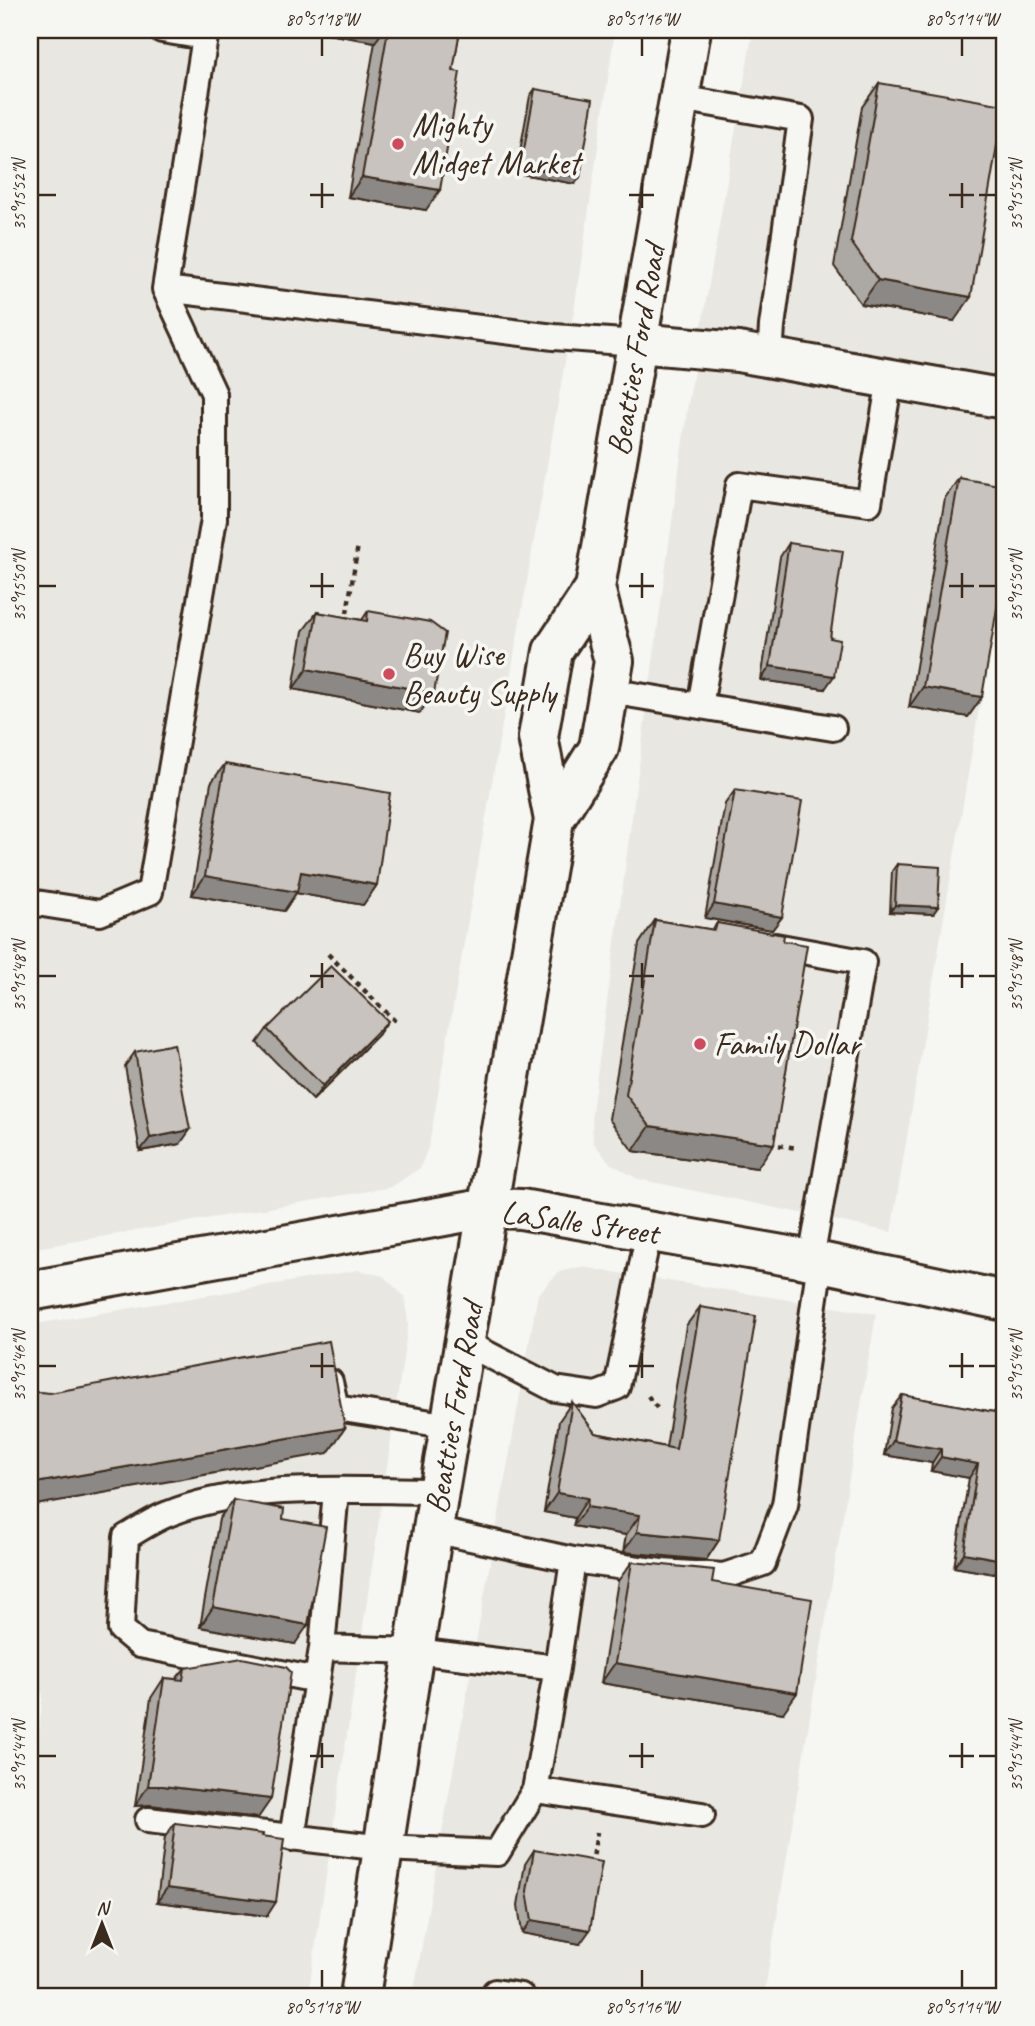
<svg xmlns="http://www.w3.org/2000/svg" width="1035" height="2026" viewBox="0 0 1035 2026" font-family="Caveat,sans-serif">
<rect width="100%" height="100%" fill="#f6f6f2"/>
<filter id="ink" filterUnits="userSpaceOnUse"><feTurbulence type="fractalNoise" baseFrequency=".0143" numOctaves="2"/><feDisplacementMap in="SourceGraphic" scale="14" xChannelSelector="R" yChannelSelector="G"/><feConvolveMatrix kernelMatrix="1 2 1 2 8 2 1 2 1" color-interpolation-filters="sRGB"/></filter>
<g filter="url(#ink)">
<!-- built -->
<path fill="#e8e7e2" d="M 30,30 L 615,30 L 575,304 L 429,1145 L 420,1168 L 391,1187 L 30,1249 Z
M 753,30 L 1005,30 L 1005,554 L 891,1232 L 638,1179 L 610,1163 L 593,1142 L 592,1113 L 687,411 Z
M 581,1267 L 876,1314 L 764,1996 L 413,1996 L 538,1294 L 559,1272 Z
M 359,1270 L 383,1276 L 405,1297 L 408,1325 L 308,1996 L 30,1996 L 30,1822 L 43,1693 L 30,1692 L 30,1325 Z"/>
<g fill="none" stroke-linecap="round" stroke-linejoin="round">
<!-- service casing -->
<g stroke="#3b2a1e" stroke-width="30">
<path id="service" d="M 680,98 L 801,119 L 772,326 L 770,358
M 165,289 L 554,337 L 637,343
M 609,691 L 700,706
M 833,728 L 700,706 L 739,485 L 869,503 L 890,379
M 30,902 L 100,913 L 150,892 L 214,519 L 214,394 L 165,289 L 205,37 L 162,30
M 775,946 L 863,962 L 811,1260
M 464,1342 L 555,1389 L 596,1395 L 617,1387 L 649,1231
M 330,1382 L 336,1408 L 451,1426
M 439,1491 C 355,1491 248,1481 168,1514 C 154,1519 140,1529 126,1537 L 121,1629 L 140,1645 L 317,1680 L 322,1648 L 415,1651 L 557,1668
M 433,1530 L 573,1560 L 557,1668 L 535,1790
M 573,1560 L 661,1572 L 724,1576 L 763,1563 L 785,1505 L 820,1262
M 322,1648 L 336,1491
M 148,1820 L 383,1848 L 497,1853 L 535,1790 L 702,1815
M 292,1838 L 317,1680
M 494,1996 L 495,1992 L 521,1996"/>
</g>
<!-- minor casing -->
<g stroke="#3b2a1e" stroke-width="44">
<path id="minor" d="M 637,343 L 738,352 L 1005,399
M 30,1291 L 488,1208"/>
</g>
<!-- tertiary casing -->
<g stroke="#3b2a1e" stroke-width="44">
<path id="tertiary" d="M 488,1208 L 521,1209 L 811,1260 L 1005,1301"/>
</g>
<!-- secondary casing -->
<g stroke="#3b2a1e" stroke-width="44">
<path id="secondary" d="M 554,820 L 599,748 L 614,661 L 595,588
M 360,1996 L 439,1491 L 554,820 L 538,737 L 553,651 L 595,588 L 691,30"/>
</g>
<!-- path -->
<path stroke="#3b2a1e" stroke-width="4.5" stroke-dasharray="5 5" stroke-linecap="butt" d="M 347,613 L 358,545
M 328,954 L 395,1021
M 769,1144 L 798,1148
M 648,1396 L 660,1412
M 592,1865 L 597,1832"/>
<!-- service -->
<use href="#service" stroke="#f6f6f2" stroke-width="24"/>
<!-- minor -->
<use href="#minor" stroke="#f6f6f2" stroke-width="38"/>
<!-- tertiary -->
<use href="#tertiary" stroke="#f6f6f2" stroke-width="38"/>
<!-- secondary -->
<use href="#secondary" stroke="#f6f6f2" stroke-width="38"/>
</g>
<!-- wall -->
<path fill="#aca8a3" stroke="#3b2a1e" stroke-width="2" d="M 304,30 L 460,30 L 426,210 L 348,197 L 375,42 Z
M 879,83 L 954,321 L 861,304 L 834,266 L 862,107 Z
M 535,89 L 575,184 L 516,173 L 530,96 Z
M 959,478 L 982,697 L 968,717 L 909,707 L 945,498 Z
M 789,543 L 830,638 L 825,689 L 761,680 L 780,557 Z
M 368,611 L 420,713 L 293,689 L 303,631 L 317,612 L 362,620 Z
M 225,764 L 377,885 L 363,905 L 296,893 L 284,911 L 192,895 L 211,783 Z
M 735,790 L 782,917 L 772,930 L 705,918 L 725,804 Z
M 897,864 L 933,914 L 890,912 L 892,871 Z
M 655,920 L 712,930 L 717,923 L 757,1168 L 633,1151 L 609,1119 L 639,944 Z
M 267,1029 L 378,1035 L 313,1100 L 257,1043 Z
M 135,1052 L 180,1144 L 140,1151 L 125,1066 Z
M 700,1307 L 719,1540 L 706,1560 L 623,1552 L 626,1535 L 573,1526 L 575,1518 L 544,1512 L 559,1421 L 572,1402 L 595,1433 L 666,1447 L 686,1326 Z
M 902,1395 L 1005,1414 L 1003,1560 L 994,1574 L 954,1567 L 969,1478 L 931,1471 L 932,1463 L 884,1455 L 892,1408 Z
M 233,1500 L 295,1644 L 200,1627 L 219,1519 Z
M 632,1562 L 712,1582 L 783,1713 L 601,1683 L 618,1581 Z
M 185,1668 L 258,1818 L 150,1805 L 135,1806 L 151,1698 L 164,1678 L 176,1679 Z
M 175,1823 L 267,1916 L 157,1902 L 165,1837 Z
M 534,1850 L 580,1944 L 522,1933 L 518,1905 L 525,1864 Z"/>
<!-- shaded-wall -->
<path fill="#8c8885" stroke="#3b2a1e" stroke-width="2" d="M 304,30 L 384,30 L 375,42 Z
M 521,166 L 580,177 L 575,184 L 516,173 Z
M 362,177 L 440,190 L 426,210 L 348,197 Z
M 878,280 L 971,297 L 954,321 L 861,304 Z
M 770,666 L 834,676 L 825,689 L 761,680 Z
M 307,669 L 434,693 L 420,713 L 293,689 Z
M 923,687 L 982,697 L 968,717 L 909,707 Z
M 301,872 L 377,885 L 363,905 L 296,893 L 284,911 L 192,895 L 205,876 Z
M 714,904 L 782,917 L 772,930 L 705,918 Z
M 895,905 L 938,907 L 933,914 L 890,912 Z
M 388,1021 L 378,1035 L 313,1100 L 323,1086 Z
M 650,1126 L 774,1144 L 757,1168 L 633,1151 Z
M 190,1130 L 180,1144 L 140,1151 L 150,1138 Z
M 345,1428 L 328,1453 L 30,1506 L 30,1484 Z
M 893,1441 L 941,1449 L 932,1463 L 884,1455 Z
M 941,1457 L 978,1464 L 969,1478 L 931,1471 Z
M 557,1493 L 588,1498 L 575,1518 L 544,1512 Z
M 587,1507 L 640,1515 L 626,1535 L 573,1526 Z
M 637,1532 L 719,1540 L 706,1560 L 623,1552 Z
M 964,1553 L 1003,1560 L 994,1574 L 954,1567 Z
M 213,1607 L 308,1625 L 295,1644 L 200,1627 Z
M 615,1663 L 797,1693 L 783,1713 L 601,1683 Z
M 148,1786 L 163,1786 L 271,1799 L 258,1818 L 150,1805 L 135,1806 Z
M 167,1888 L 276,1902 L 267,1916 L 157,1902 Z
M 532,1920 L 590,1930 L 580,1944 L 522,1933 Z"/>
<!-- building -->
<path fill="#c8c3be" stroke="#3b2a1e" stroke-width="2" d="M 388,30 L 460,30 L 453,71 L 460,72 L 440,190 L 362,177 Z
M 879,83 L 1004,105 L 971,297 L 878,280 L 851,242 Z
M 535,89 L 593,99 L 580,177 L 521,166 Z
M 959,478 L 1005,486 L 1005,561 L 982,697 L 923,687 Z
M 789,543 L 843,551 L 830,638 L 840,640 L 834,676 L 770,666 Z
M 368,611 L 430,622 L 445,633 L 434,693 L 307,669 L 317,612 L 367,621 Z
M 225,764 L 390,793 L 377,885 L 301,872 L 297,892 L 205,876 Z
M 735,790 L 802,801 L 782,917 L 714,904 Z
M 897,864 L 940,867 L 938,907 L 895,905 Z
M 655,920 L 715,930 L 717,923 L 784,935 L 783,941 L 807,945 L 774,1144 L 650,1126 L 626,1095 Z
M 331,966 L 388,1021 L 323,1086 L 267,1029 Z
M 174,1044 L 190,1130 L 150,1138 L 135,1052 Z
M 700,1307 L 756,1316 L 719,1540 L 637,1532 L 640,1515 L 587,1507 L 588,1498 L 557,1493 L 572,1402 L 595,1433 L 676,1449 Z
M 329,1341 L 345,1428 L 30,1484 L 30,1393 L 40,1392 L 50,1393 Z
M 902,1395 L 1005,1414 L 1005,1549 L 1003,1560 L 964,1553 L 978,1464 L 941,1457 L 941,1449 L 893,1441 Z
M 233,1500 L 284,1509 L 283,1519 L 326,1527 L 308,1625 L 213,1607 Z
M 632,1562 L 714,1570 L 712,1582 L 812,1599 L 797,1693 L 615,1663 Z
M 242,1658 L 286,1667 L 291,1672 L 271,1799 L 163,1786 L 148,1786 L 164,1678 L 183,1680 L 185,1668 Z
M 175,1823 L 263,1834 L 262,1836 L 284,1839 L 276,1902 L 167,1888 Z
M 534,1850 L 602,1862 L 590,1930 L 532,1920 L 527,1891 Z"/>
</g>
<!-- ticks -->
<path fill="none" stroke="#3b2a1e" stroke-width="2.5" d="M 322,38 L 322,56M 642,38 L 642,56M 962,38 L 962,56M 322,183 L 322,208M 642,183 L 642,208M 962,183 L 962,208M 38,195 L 56,195M 310,195 L 334,195M 629,195 L 654,195M 949,195 L 974,195M 979,195 L 996,195M 322,573 L 322,598M 642,573 L 642,598M 962,573 L 962,598M 38,586 L 56,586M 310,586 L 334,586M 629,586 L 654,586M 949,586 L 974,586M 979,586 L 996,586M 322,963 L 322,988M 642,963 L 642,988M 962,963 L 962,988M 38,976 L 56,976M 310,976 L 334,976M 629,976 L 654,976M 949,976 L 974,976M 979,976 L 996,976M 322,1353 L 322,1378M 642,1353 L 642,1378M 962,1353 L 962,1378M 38,1366 L 56,1366M 310,1366 L 334,1366M 629,1366 L 654,1366M 949,1366 L 974,1366M 979,1366 L 996,1366M 322,1743 L 322,1768M 642,1743 L 642,1768M 962,1743 L 962,1768M 38,1756 L 56,1756M 310,1756 L 334,1756M 629,1756 L 654,1756M 949,1756 L 974,1756M 979,1756 L 996,1756M 322,1970 L 322,1988M 642,1970 L 642,1988M 962,1970 L 962,1988"/>
<!-- markers -->
<g fill="#d1495b" stroke="#f6f6f2" stroke-width="2.5">
<circle cx="398" cy="144" r="7"/>
<circle cx="389" cy="674" r="7"/>
<circle cx="700" cy="1044" r="7"/>
</g>
<g text-anchor="middle" dominant-baseline="central" stroke-width="7" stroke-linejoin="round" paint-order="stroke">
<!-- poi labels -->
<g font-size="33" fill="#3b2a1e" stroke="#f6f6f2" text-anchor="start">
<text x="412" y="125">Mighty<tspan x="412" dy="38">Midget Market</tspan></text>
<text x="403" y="655">Buy Wise<tspan x="403" dy="38">Beauty Supply</tspan></text>
<text x="714" y="1044">Family Dollar</text>
</g>
<!-- street labels -->
<g font-size="33" fill="#3b2a1e" stroke="#f6f6f2">
<text transform="translate(636 350) rotate(-80)">Beatties Ford Road</text>
<text transform="translate(580 1222) rotate(8)">LaSalle Street</text>
<text transform="translate(454 1408) rotate(-80)">Beatties Ford Road</text>
</g>
</g>
<!-- margin -->
<rect width="1035" height="2026" fill="none" stroke="#f6f6f2" stroke-width="77"/>
<!-- north arrow -->
<g transform="translate(102 1924)" stroke="#f6f6f2" stroke-width="5" paint-order="stroke">
<path d="M0-5L12 26L0 18L-12 26Z" fill="#3b2a1e"/>
<text y="-10" font-size="19" font-weight="bold" text-anchor="middle" fill="#3b2a1e">N</text>
</g>
<rect x="38" y="38" width="958" height="1950" fill="none" stroke="#3b2a1e" stroke-width="2.5"/>
<g font-size="18" text-anchor="middle" fill="#3b2a1e">
<text x="322" y="25">80°51'18"W</text>
<text x="642" y="25">80°51'16"W</text>
<text x="962" y="25">80°51'14"W</text>
<text transform="translate(19 195) rotate(-90)" y="6">35°15'52"N</text>
<text transform="translate(1016 195) rotate(-90)" y="6">35°15'52"N</text>
<text transform="translate(19 586) rotate(-90)" y="6">35°15'50"N</text>
<text transform="translate(1016 586) rotate(-90)" y="6">35°15'50"N</text>
<text transform="translate(19 976) rotate(-90)" y="6">35°15'48"N</text>
<text transform="translate(1016 976) rotate(-90)" y="6">35°15'48"N</text>
<text transform="translate(19 1366) rotate(-90)" y="6">35°15'46"N</text>
<text transform="translate(1016 1366) rotate(-90)" y="6">35°15'46"N</text>
<text transform="translate(19 1756) rotate(-90)" y="6">35°15'44"N</text>
<text transform="translate(1016 1756) rotate(-90)" y="6">35°15'44"N</text>
<text x="322" y="2013">80°51'18"W</text>
<text x="642" y="2013">80°51'16"W</text>
<text x="962" y="2013">80°51'14"W</text>
</g>
</svg>
